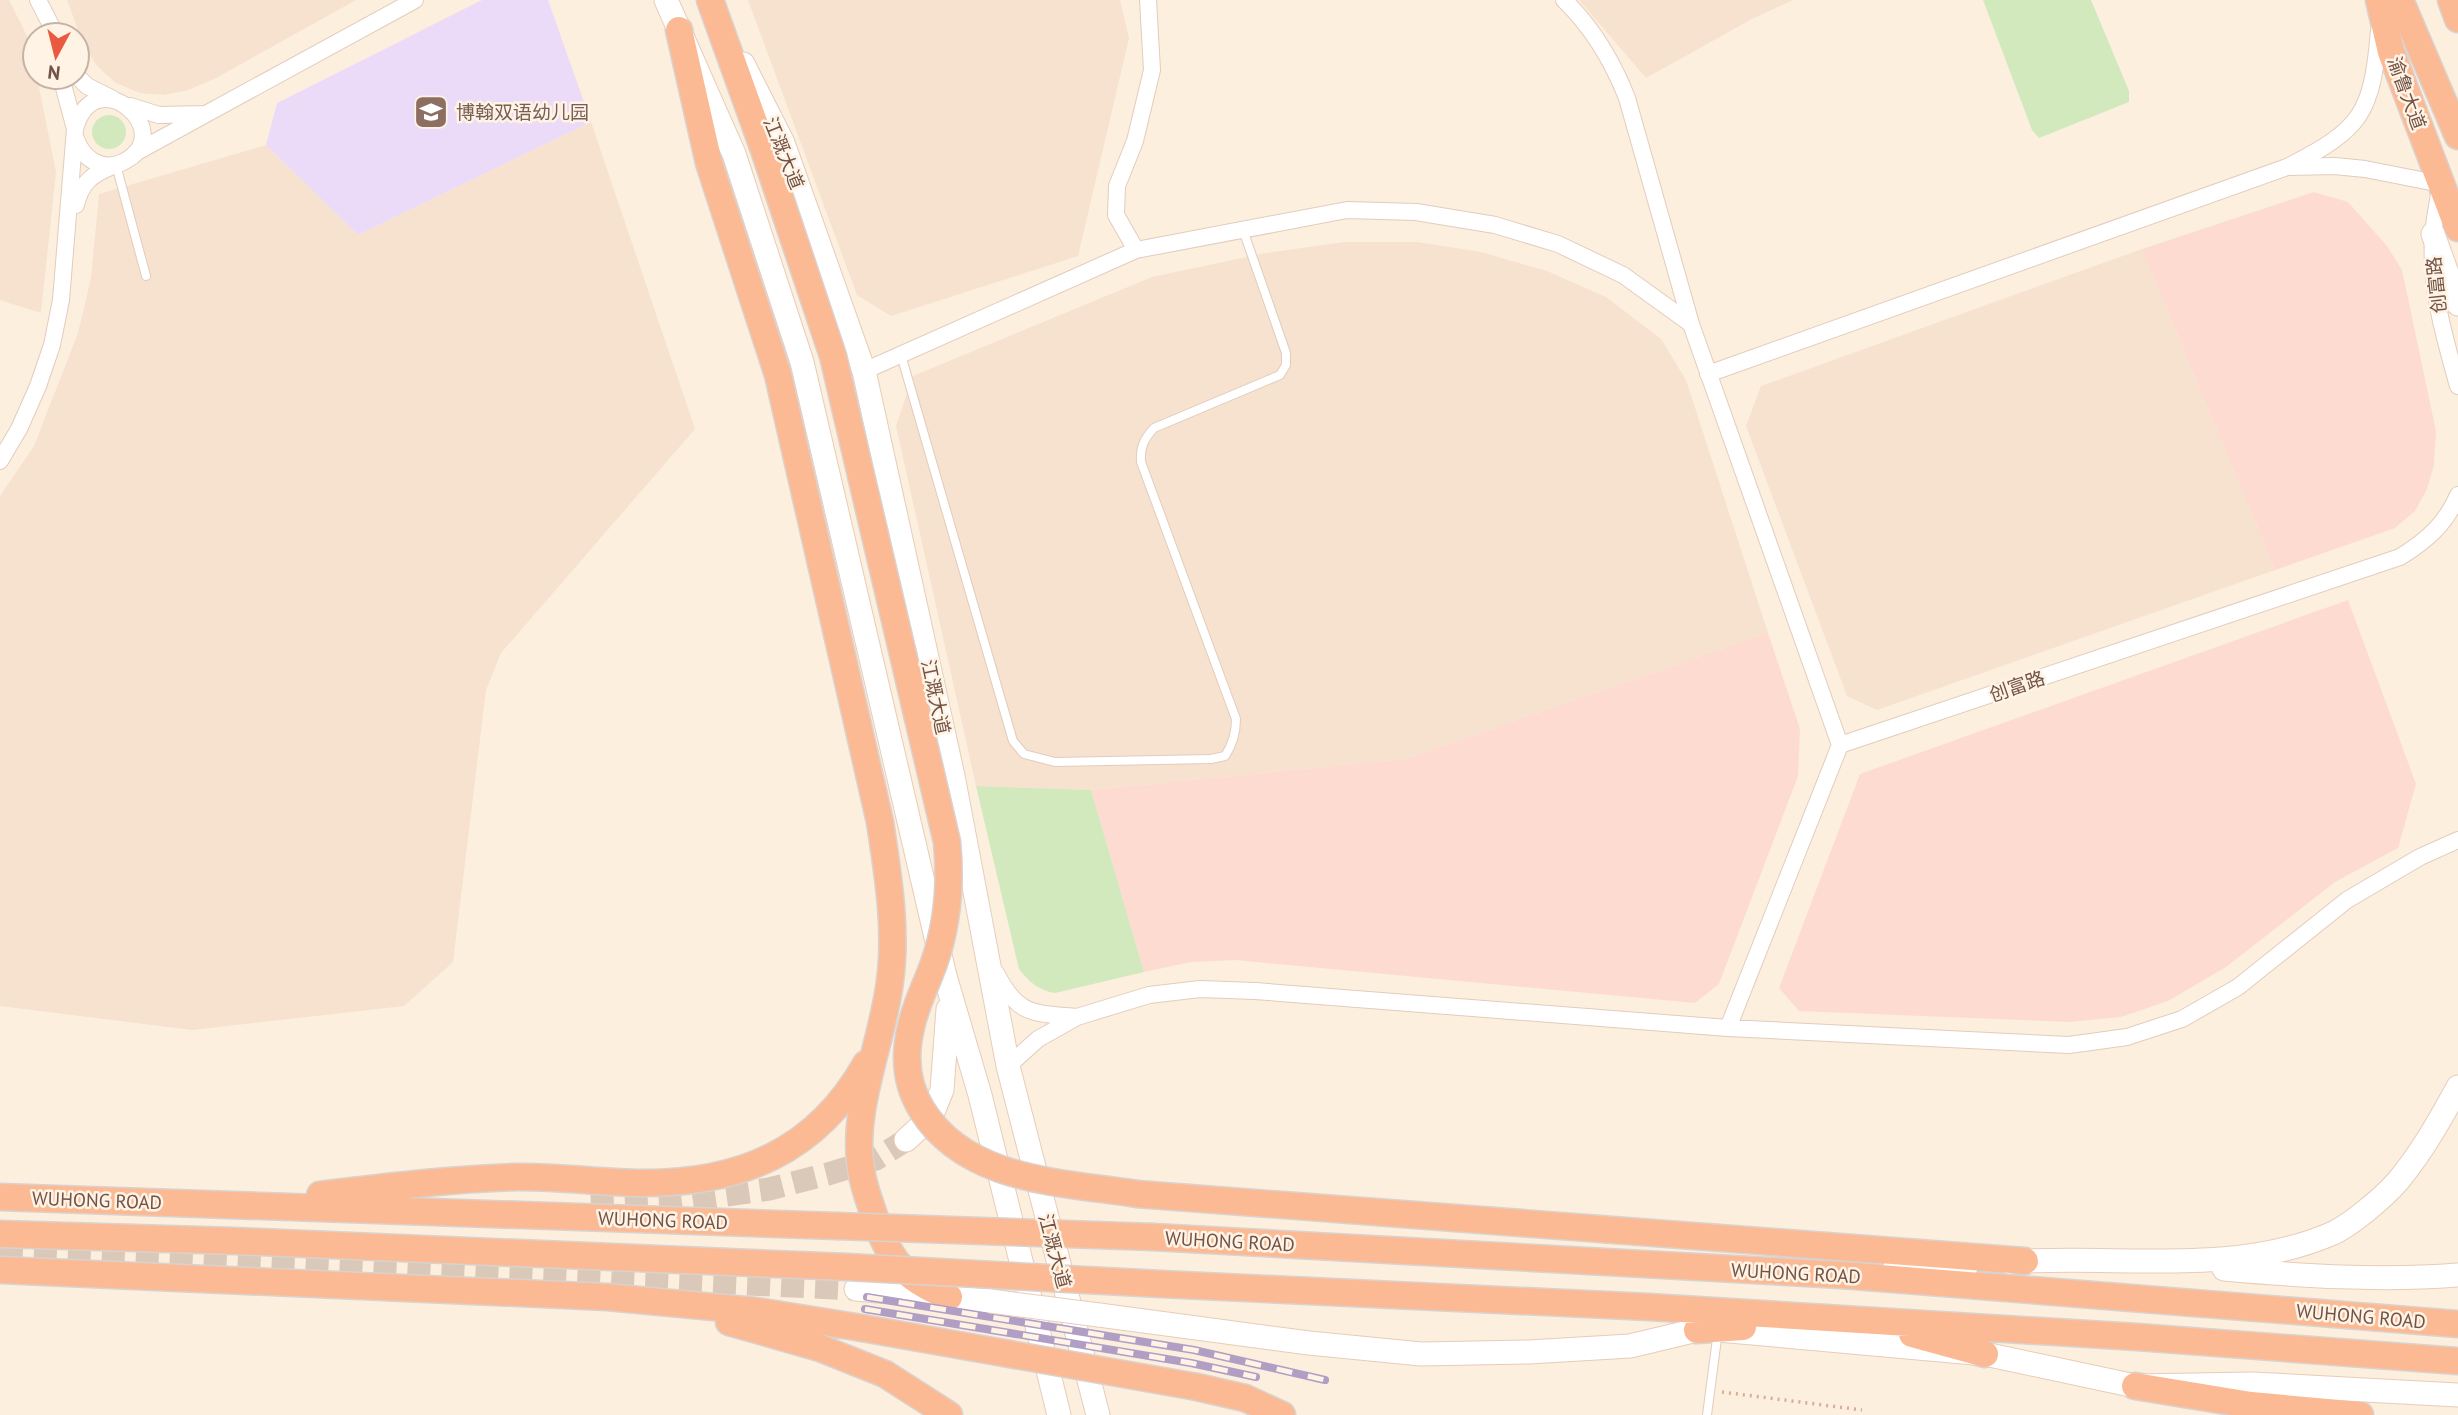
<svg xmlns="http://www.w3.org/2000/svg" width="2458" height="1415" viewBox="0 0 2458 1415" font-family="'PT Sans','Noto Sans SC',sans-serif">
<rect width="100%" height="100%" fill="#fcefde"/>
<!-- residential -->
<path fill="#f6e2cf" d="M 0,0 L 9,0 L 30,42 L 35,77 L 37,77 L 56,172 L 41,313 L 0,300 Z
M 67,0 L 356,0 L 214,79 L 188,90 L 164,95 L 140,93 L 116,83 L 97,66 L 84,46 Z
M 748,0 L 1120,0 L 1129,38 L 1078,256 L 891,316 L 857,295 Z
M 1579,0 L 1793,0 L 1752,19 L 1646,78 Z
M 591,122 L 695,429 L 501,653 L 486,690 L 453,962 L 404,1006 L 192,1030 L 0,1006 L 0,496 L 34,446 L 78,333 L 91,278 L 99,194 L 266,145 L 358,235 Z
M 1344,242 L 1417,242 L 1481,252 L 1547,271 L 1606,297 L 1661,339 L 1686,380 L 1768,633 L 1405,759 L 1091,790 L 976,786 L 896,426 L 913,376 L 1152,277 L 1266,253 Z
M 2142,249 L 2275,570 L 1877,710 L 1847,696 L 1746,426 L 1761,386 Z"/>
<!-- commercial -->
<path fill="#fddbd1" d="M 2314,192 L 2348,202 L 2387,246 L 2402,270 L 2436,431 L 2434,465 L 2427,489 L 2415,511 L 2395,528 L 2275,570 L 2142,249 Z
M 2348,600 L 2416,784 L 2398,848 L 2335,882 L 2226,967 L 2168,1001 L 2121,1017 L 2069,1022 L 1799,1011 L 1779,988 L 1860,774 Z
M 1768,633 L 1800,729 L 1798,776 L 1719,984 L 1695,1003 L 1235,960 L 1191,962 L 1144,972 L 1091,790 L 1405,759 Z"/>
<!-- education -->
<path fill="#ecdbf8" d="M 482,0 L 548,0 L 591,122 L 358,235 L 266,145 L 277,103 Z"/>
<!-- green -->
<path fill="#d2e9bd" d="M 1983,0 L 2091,0 L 2129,91 L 2129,102 L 2039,138 L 2032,130 Z
M92 132a17 17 0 1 1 34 0a17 17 0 1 1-34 0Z
M 976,786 L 1091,790 L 1144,972 L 1055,993 C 1038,990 1029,982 1019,969 Z"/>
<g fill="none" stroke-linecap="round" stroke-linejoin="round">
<!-- secondary-tunnel -->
<path stroke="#dac8b8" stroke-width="23" stroke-dasharray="23 11" stroke-linecap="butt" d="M 591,1206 L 680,1202 L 769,1189 L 828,1174 L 876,1159 L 906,1140
M 0,1249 L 856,1289"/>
<!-- service casing -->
<g stroke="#e2ccbd" stroke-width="10">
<path id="service" d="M 116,165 L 146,276
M 901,355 L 1013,741 L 1024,754 L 1055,762 L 1211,759 L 1225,756 C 1233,744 1236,733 1236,719 L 1141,462 C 1140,447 1144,439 1154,428 L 1280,375 L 1286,365 L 1286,353 L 1243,230
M 1707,1415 L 1718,1331"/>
</g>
<!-- minor casing -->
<g stroke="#e2ccbd" stroke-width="18">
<path id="minor" d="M 38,0 L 56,35
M 1564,0 C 1593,28 1612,60 1627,98 L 1691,324 L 1840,745
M 2379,30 C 2372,114 2362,129 2287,167 L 2335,166 L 2365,169 L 2441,184 C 2438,201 2434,219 2433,237 C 2430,289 2444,336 2458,386
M 77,76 L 87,86 L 113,99
M 61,77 L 75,129
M 130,106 L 159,115 L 206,114 L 135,153
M 206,114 L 415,0
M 76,205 C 81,183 92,174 113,166
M 1136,250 L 1116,215 L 1117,186 L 1135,141 L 1152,70 L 1148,0
M 864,371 L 1136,250 L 1347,210 L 1416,212 L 1495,225 L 1558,244 L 1623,275 L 1691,324
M 1708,374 L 2287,167
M 0,461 L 19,429 L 38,386 L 52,345 L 61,300 L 75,129 C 95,57 181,134 123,162 C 102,172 83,159 76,139
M 996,973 C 1018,1016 1033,1013 1077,1017 L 1038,1039 L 1008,1066
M 1077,1017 L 1149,995 L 1200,989 L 1255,991 L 1728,1028 L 2069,1045 L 2127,1037 L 2182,1019 L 2238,987 L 2347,900 L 2420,857 L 2458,840
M 1728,1028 L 1840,745 L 2400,557 C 2426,541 2446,524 2458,495"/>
</g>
<!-- secondary casing -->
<g stroke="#e7ccba" stroke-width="25">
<path id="secondary" d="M 666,0 L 734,154 L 802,362 L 945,976 L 980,1095 L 1059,1415
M 743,64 L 783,143 L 864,371 L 953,776 L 1008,1066 L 1098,1415
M 2433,234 L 2458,304
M 906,1140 L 931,1117 L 942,1090 L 948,1009
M 2009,1262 C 2114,1254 2231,1277 2331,1234 C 2350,1226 2384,1197 2398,1181 C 2422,1152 2440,1120 2458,1087
M 2224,1269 C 2302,1276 2379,1281 2458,1275
M 1893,1271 L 1967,1265
M 856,1289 L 990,1301
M 1099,1315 L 1309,1343 L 1421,1354 L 1529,1352 L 1630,1346 L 1697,1330 L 1718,1330 L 1985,1354 L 2135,1386 L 2253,1384 L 2458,1395"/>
</g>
<!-- trunk casing -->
<g stroke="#dad2cf" stroke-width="29">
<path id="trunk" d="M 710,0 L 763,147
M 2379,0 L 2391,52 L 2458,228
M 2400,0 L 2458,136
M 2451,0 L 2458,19
M 679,30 L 709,163 L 778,375 L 880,822 C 888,875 897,928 890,981 C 883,1041 851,1109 861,1169 C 863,1185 869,1200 874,1215 C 889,1261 905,1279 949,1297
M 1137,1194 L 2025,1261
M 320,1195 C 385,1187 450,1179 516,1177 C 559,1176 601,1183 644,1183 C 741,1183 817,1151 866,1064
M 0,1197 L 837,1226
M 0,1234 L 235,1241 L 847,1267
M 1153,1237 L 1842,1275 L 2458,1324
M 0,1270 L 607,1297 L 756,1311 L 862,1328
M 1161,1284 L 1649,1307 L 2137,1337 L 2458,1361
M 729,1322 L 820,1348 L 885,1374 L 949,1415
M 1697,1330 L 1743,1327
M 1912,1334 L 1985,1354
M 2135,1386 L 2251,1405 L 2360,1415
M 1197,1387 L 1245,1398 L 1282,1415"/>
</g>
<!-- path -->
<path stroke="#d6ad99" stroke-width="3.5" stroke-dasharray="2 5" stroke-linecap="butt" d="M 1722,1392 L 1862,1410"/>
<!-- service -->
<use href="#service" stroke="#fff" stroke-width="8"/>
<!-- minor -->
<use href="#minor" stroke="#fff" stroke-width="16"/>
<!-- secondary -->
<use href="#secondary" stroke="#fff" stroke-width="23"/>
<!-- trunk -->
<use href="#trunk" stroke="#fbba94" stroke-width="26"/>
<!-- rail casing -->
<g stroke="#b09ec5" stroke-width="8">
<path id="rail" d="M 867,1297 L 1194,1350 L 1325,1380
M 865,1309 L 1191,1363 L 1256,1377"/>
</g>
<!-- rail -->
<use href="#rail" stroke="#fff3e5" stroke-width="5" stroke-dasharray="16" stroke-linecap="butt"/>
<!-- secondary-bridge casing -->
<g stroke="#e7ccba" stroke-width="25" stroke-linecap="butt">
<path id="secondary-bridge" d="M 990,1301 L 1099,1315"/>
</g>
<!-- trunk-bridge casing -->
<g stroke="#dad2cf" stroke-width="29" stroke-linecap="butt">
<path id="trunk-bridge" d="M 763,147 L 833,356 L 947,842 C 951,883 948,923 934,963 C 927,983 917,1002 912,1023 C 904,1053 905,1083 922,1110 C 967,1182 1062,1182 1137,1194
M 837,1226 L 1153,1237
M 847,1267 L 1161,1284
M 862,1328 L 1197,1387"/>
</g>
<!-- secondary-bridge -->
<use href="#secondary-bridge" stroke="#fff" stroke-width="23"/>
<!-- trunk-bridge -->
<use href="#trunk-bridge" stroke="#fbba94" stroke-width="26"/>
</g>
<!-- icons -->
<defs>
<g id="school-square" transform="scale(1.75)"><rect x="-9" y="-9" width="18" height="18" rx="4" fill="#8d6e63" stroke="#fff3e5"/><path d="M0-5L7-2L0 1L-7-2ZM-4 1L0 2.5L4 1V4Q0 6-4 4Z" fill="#fff"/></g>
</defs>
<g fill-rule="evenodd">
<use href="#school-square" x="431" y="112"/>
</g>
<g text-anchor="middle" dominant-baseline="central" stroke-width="5" stroke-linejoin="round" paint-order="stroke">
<!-- street labels -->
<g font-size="19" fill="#725346" stroke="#fff3e5">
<text transform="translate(2407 93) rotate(70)">渝鲁大道</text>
<text transform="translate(784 153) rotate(68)">江溉大道</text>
<text transform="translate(2436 285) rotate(-96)">创富路</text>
<text transform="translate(2017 686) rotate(-19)">创富路</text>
<text transform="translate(936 697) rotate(78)">江溉大道</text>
<text transform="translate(97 1200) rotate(2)">WUHONG ROAD</text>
<text transform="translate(663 1220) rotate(2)">WUHONG ROAD</text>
<text transform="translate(1230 1241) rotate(3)">WUHONG ROAD</text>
<text transform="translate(1055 1251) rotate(75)">江溉大道</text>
<text transform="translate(1796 1273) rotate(3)">WUHONG ROAD</text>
<text transform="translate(2361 1316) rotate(5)">WUHONG ROAD</text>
</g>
<!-- education labels -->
<g font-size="19" fill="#785e54" stroke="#fff3e5" text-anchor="start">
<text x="456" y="112">博翰双语幼儿园</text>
</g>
</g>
<!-- north arrow -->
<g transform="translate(56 56) rotate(187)"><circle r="33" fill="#fff3e5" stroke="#c7b3a5" stroke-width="2"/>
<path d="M0-5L12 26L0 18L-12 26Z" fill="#ea5a40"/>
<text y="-10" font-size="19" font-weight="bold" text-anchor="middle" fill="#725346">N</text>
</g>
</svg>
